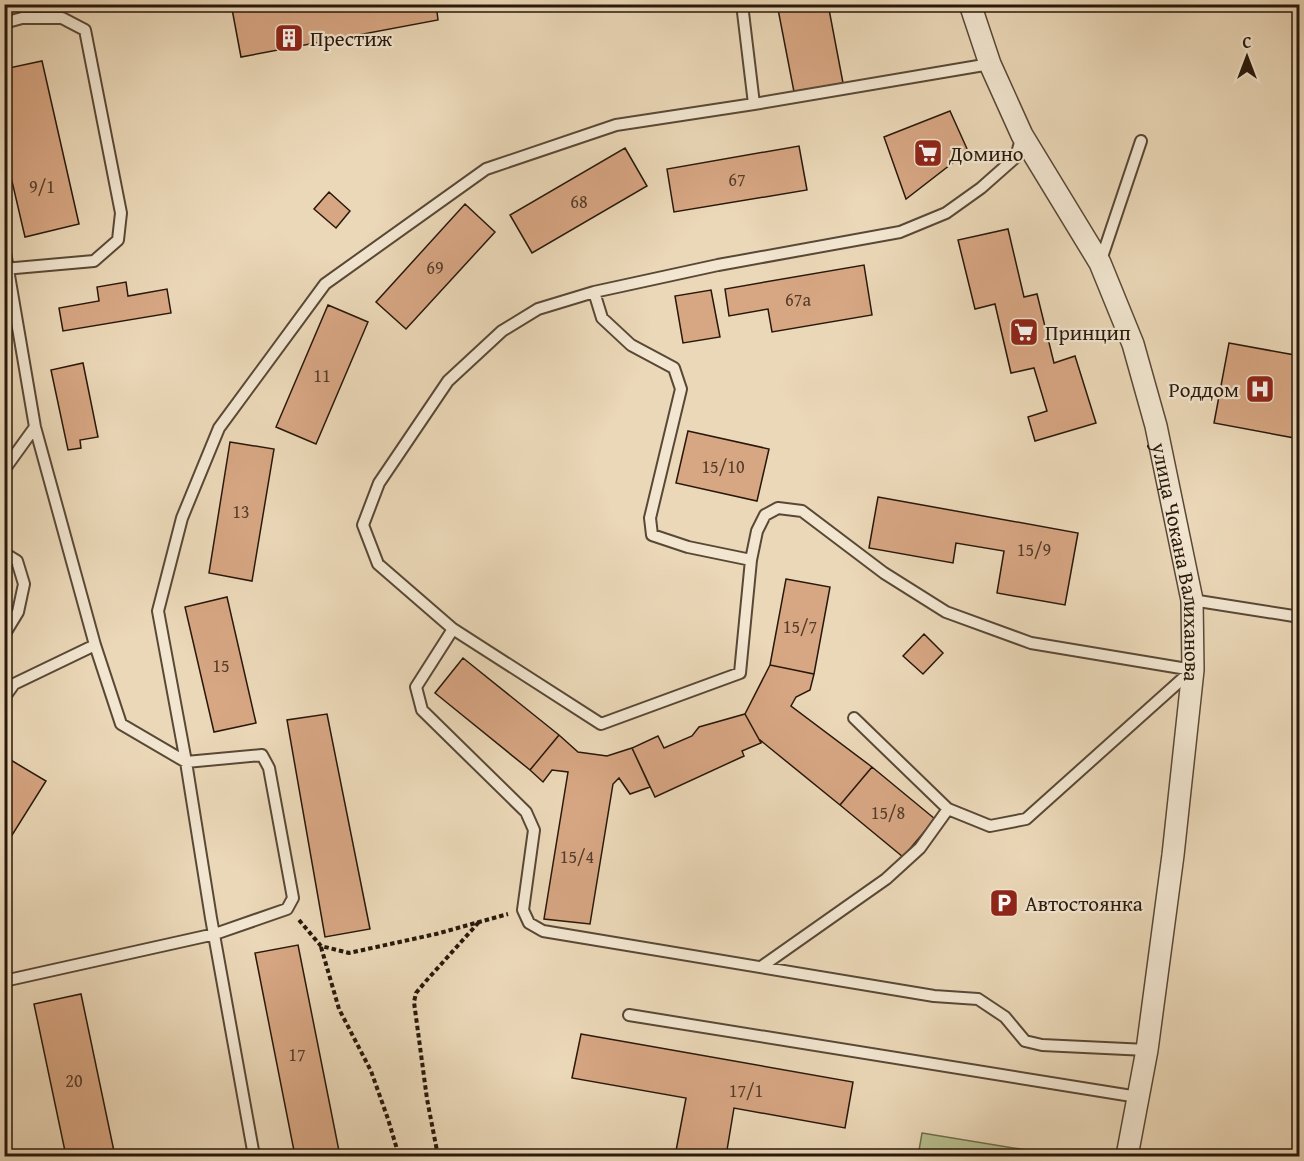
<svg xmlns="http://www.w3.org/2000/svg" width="1304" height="1161" viewBox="0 0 1304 1161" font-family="'Gentium Book Plus',serif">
<rect width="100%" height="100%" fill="#ebd8b8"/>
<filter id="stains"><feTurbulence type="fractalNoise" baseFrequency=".00333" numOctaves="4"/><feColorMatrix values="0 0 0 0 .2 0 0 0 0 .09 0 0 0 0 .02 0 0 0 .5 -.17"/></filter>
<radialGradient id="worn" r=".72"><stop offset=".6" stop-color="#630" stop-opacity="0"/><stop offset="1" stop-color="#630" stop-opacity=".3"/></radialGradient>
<!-- green -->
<path fill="#b7bf8f" stroke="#706c4d" stroke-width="1.5" d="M 922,1133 L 1057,1155 L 1057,1156 L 918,1156 Z"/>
<!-- building -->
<path fill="#d7a683" stroke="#28180b" stroke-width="1.5" d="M 256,4 L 436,4 L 438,20 L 241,57 L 232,9 Z
M 777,4 L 828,4 L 843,83 L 794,92 Z
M 42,61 L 79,224 L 25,237 L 4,147 L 4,69 Z
M 950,111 L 968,151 L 906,199 L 884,137 Z
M 799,146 L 807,190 L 674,212 L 667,169 Z
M 625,148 L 647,186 L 532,253 L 510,215 Z
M 329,192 L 350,211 L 336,228 L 314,209 Z
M 465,204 L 495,232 L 406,329 L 376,302 Z
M 1008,229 L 1024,297 L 1037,294 L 1054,363 L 1075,356 L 1096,423 L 1035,441 L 1028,417 L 1047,411 L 1034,368 L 1011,373 L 995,304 L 975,309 L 958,240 Z
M 864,265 L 872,315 L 772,332 L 768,309 L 729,316 L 725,289 Z
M 126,282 L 128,296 L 167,289 L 171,313 L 63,331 L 59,308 L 99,301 L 97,287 Z
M 711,290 L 720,337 L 683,343 L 675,296 Z
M 328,305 L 368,322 L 316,444 L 276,427 Z
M 1229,343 L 1300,356 L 1300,439 L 1214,423 Z
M 83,363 L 98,437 L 80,440 L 81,448 L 68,450 L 51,370 Z
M 688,431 L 769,449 L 757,501 L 676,483 Z
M 230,442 L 274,449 L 252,581 L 209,573 Z
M 878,497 L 1078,533 L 1065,605 L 997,593 L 1004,551 L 956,543 L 953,563 L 869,548 Z
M 786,579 L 830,587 L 814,674 L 770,665 Z
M 227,597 L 256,723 L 214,732 L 185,607 Z
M 924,634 L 943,653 L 923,674 L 903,656 Z
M 463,658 L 559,735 L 530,770 L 435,693 Z
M 770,665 L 814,674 L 810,690 L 796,697 L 791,706 L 872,767 L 840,805 L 760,740 L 761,743 L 745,714 Z
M 327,714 L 370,929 L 325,937 L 287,720 Z
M 745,714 L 761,743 L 742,751 L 744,756 L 655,797 L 632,748 L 658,736 L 664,748 L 692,736 L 699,727 Z
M 559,735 L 578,752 L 607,756 L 632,748 L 650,787 L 630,794 L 619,778 L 613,784 L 590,924 L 544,919 L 568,772 L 552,770 L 543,782 L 530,770 Z
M 4,756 L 46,781 L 4,848 Z
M 872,767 L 935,819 L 903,857 L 840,805 Z
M 298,945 L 340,1156 L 295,1156 L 255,953 Z
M 81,994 L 115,1156 L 66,1156 L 34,1004 Z
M 581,1034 L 853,1082 L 845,1128 L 734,1108 L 726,1156 L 675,1156 L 686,1098 L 572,1078 Z"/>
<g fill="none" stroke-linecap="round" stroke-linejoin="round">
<!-- lane casing -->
<g stroke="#594836" stroke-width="14">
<path id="lane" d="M 742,4 L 754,104 L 990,64
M 4,23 L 22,18 L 62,18 L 85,30 L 121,213 L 118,240 L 94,261 L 4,269
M 1022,135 L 1016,157 L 981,188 L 946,213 L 900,232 L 718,265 L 594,292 L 538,309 L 502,331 L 448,381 L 379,483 L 363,525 L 378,564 L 453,629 L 416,687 L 422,710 L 526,812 L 534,830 L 523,910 L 529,923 L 543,931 L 934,996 L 978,999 L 1005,1017 L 1025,1041 L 1042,1045 L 1147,1050
M 4,246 L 35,427 L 95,645 L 121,724 L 186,762 L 211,918 L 254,1156
M 1100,263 L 1141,141
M 4,470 L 35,427
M 4,553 L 17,561 L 24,584 L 18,612 L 4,635
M 751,560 L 757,531 L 765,515 L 778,508 L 802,511 L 884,573 L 946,612 L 1031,643 L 1193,670
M 1192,600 L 1300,617
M 453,629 L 601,724 L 740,673 L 751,560 L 688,547 L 652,535 L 650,518 L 681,389 L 674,368 L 631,345 L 602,318 L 594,292
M 4,698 L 14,684 L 95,645
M 854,718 L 948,809 L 990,826 L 1026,819 L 1190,672
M 761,967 L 886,879 L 920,848 L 948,809
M 4,981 L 215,934 L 287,909 L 293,898 L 269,768 L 262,755 L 186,762 L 158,611 L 182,518 L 219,428 L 325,284 L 486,169 L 616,125 L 754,104
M 629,1015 L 1138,1097"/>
</g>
<!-- street casing -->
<g stroke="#594836" stroke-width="24">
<g id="street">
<path id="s1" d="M 970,4 L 990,64 L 1022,135 L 1100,263 L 1133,344 L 1156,426 L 1192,600 L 1193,670 L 1173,855 L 1147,1050 L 1127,1156"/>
</g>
</g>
<!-- path -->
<path stroke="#28180b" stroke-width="4" stroke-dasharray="4.5 3" stroke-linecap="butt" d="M 299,920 L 321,946 L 349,953 L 436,934 L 508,914
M 321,947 L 339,1009 L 371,1071 L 388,1119 L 399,1156
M 438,1156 L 427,1099 L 414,1002 L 416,993 L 426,981 L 479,922"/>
<!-- lane -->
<use href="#lane" stroke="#f2e6d1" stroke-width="10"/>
<!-- street -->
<use href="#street" stroke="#f2e6d1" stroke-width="21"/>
</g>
<!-- icons -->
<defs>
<g id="building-square" transform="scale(1.5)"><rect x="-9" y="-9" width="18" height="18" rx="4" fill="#8f2418" stroke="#f2e6d1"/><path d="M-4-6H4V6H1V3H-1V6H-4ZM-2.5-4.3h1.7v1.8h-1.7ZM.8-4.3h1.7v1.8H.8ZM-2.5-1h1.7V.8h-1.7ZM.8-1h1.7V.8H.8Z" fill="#fff"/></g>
<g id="supermarket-square" transform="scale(1.5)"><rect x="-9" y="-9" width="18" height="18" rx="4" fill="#8f2418" stroke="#f2e6d1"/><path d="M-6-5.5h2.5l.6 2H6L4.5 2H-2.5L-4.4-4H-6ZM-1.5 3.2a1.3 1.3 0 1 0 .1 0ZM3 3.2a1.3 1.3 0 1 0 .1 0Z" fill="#fff"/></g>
<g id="hospital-square" transform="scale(1.5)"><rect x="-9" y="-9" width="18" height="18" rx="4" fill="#8f2418" stroke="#f2e6d1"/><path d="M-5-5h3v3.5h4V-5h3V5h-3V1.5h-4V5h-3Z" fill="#fff"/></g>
<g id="parking-square" transform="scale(1.5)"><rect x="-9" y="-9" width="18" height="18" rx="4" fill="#8f2418" stroke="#f2e6d1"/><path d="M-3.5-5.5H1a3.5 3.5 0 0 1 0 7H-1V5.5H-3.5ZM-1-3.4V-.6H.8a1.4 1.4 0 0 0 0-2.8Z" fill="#fff"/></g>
</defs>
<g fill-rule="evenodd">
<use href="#building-square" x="289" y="38"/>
<use href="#supermarket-square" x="928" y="153"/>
<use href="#supermarket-square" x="1024" y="332"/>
<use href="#hospital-square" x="1260" y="389"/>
<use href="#parking-square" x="1004" y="903"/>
</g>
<g text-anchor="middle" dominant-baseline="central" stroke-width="4.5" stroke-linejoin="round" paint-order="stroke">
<!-- number labels -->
<g font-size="18" fill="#543c29">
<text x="737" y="179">67</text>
<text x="42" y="186">9/1</text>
<text x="579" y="201">68</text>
<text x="435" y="267">69</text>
<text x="798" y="299">67а</text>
<text x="322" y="375">11</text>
<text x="723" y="466">15/10</text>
<text x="241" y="511">13</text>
<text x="1034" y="549">15/9</text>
<text x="800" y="626">15/7</text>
<text x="221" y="665">15</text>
<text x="888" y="812">15/8</text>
<text x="577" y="856">15/4</text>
<text x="297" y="1054">17</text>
<text x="74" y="1080">20</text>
<text x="746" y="1090">17/1</text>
</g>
<!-- poi labels -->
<g font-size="21" fill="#28180b" stroke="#f2e6d1" text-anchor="start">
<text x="310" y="38">Престиж</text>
<text x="949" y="153">Домино</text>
<text x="1045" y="332">Принцип</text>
<text x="1239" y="389" text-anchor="end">Роддом</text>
<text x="1025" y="903">Автостоянка</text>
</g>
<!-- street labels -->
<g font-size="21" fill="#28180b" stroke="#f2e6d1">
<text stroke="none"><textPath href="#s1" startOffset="602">улица Чокана Валиханова</textPath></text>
</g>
</g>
<!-- margin -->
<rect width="1304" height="1161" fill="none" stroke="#ebd8b8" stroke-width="24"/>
<rect x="6" y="6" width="1292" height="1149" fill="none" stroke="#28180b" stroke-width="3"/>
<rect x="12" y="12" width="1280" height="1137" fill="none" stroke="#28180b" stroke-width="1.5"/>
<!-- north arrow -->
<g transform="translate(1247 57)" stroke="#f2e6d1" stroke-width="4.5" paint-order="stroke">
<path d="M0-4.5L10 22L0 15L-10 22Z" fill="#28180b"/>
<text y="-9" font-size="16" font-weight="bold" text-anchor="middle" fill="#28180b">С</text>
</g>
<rect width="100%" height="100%" filter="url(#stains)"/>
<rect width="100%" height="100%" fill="url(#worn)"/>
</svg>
